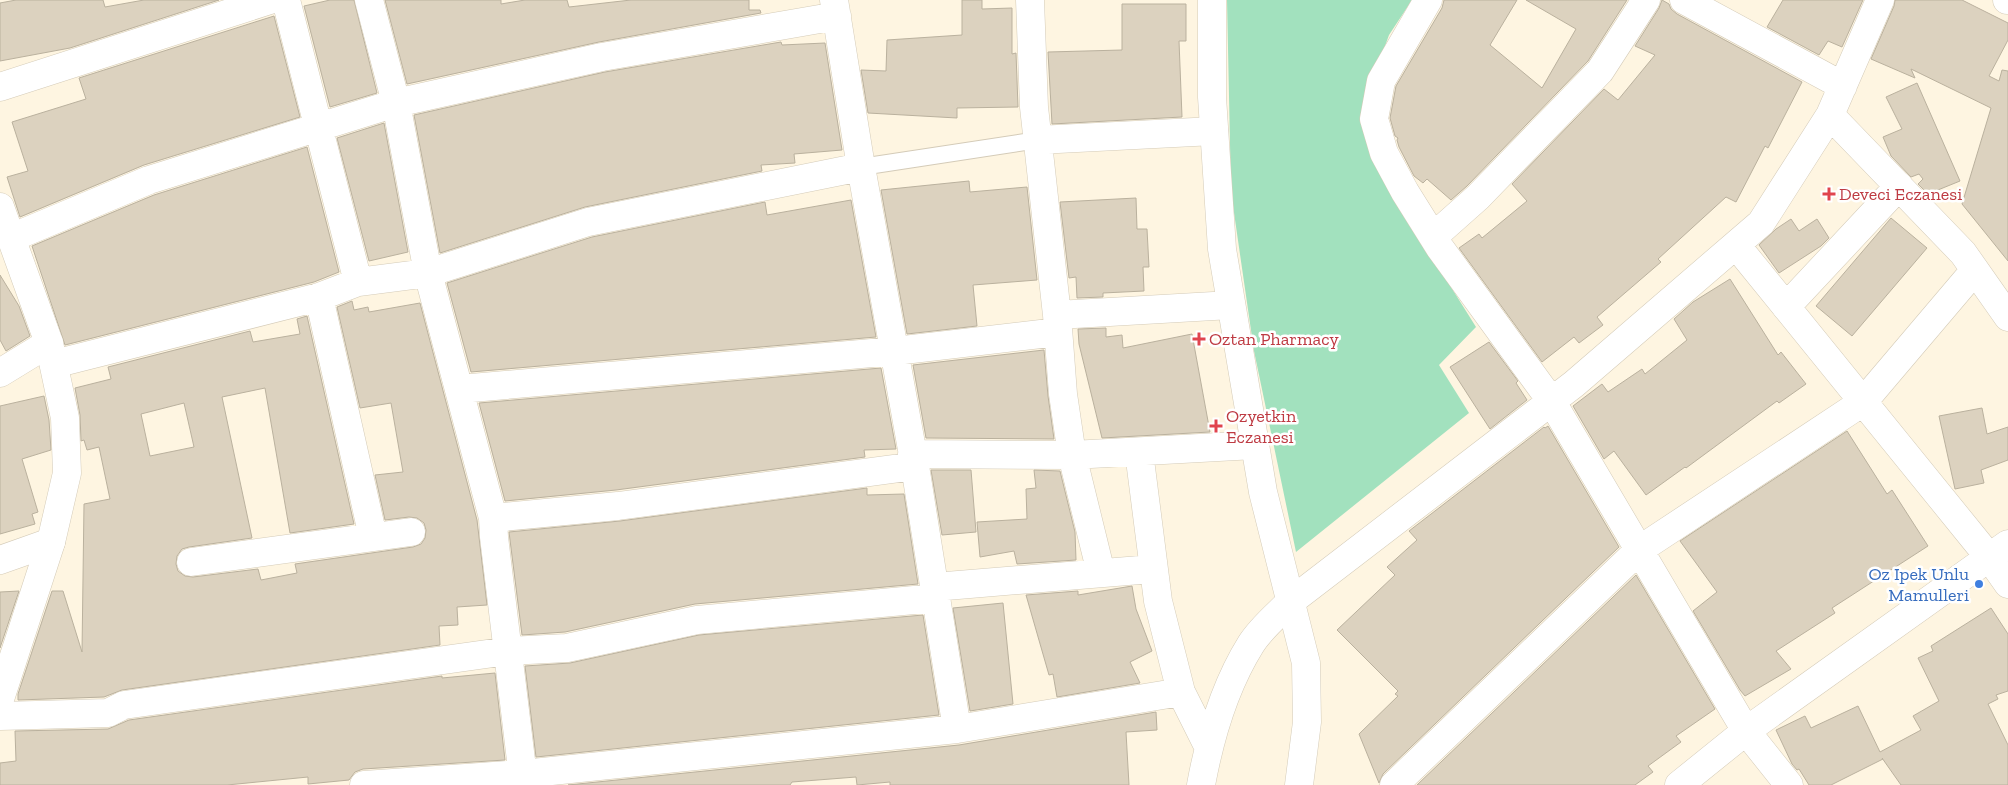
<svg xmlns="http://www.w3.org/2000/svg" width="2008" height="785" viewBox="0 0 2008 785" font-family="'Zilla Slab',serif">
<rect width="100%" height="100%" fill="#fef5e1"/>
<!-- green -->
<path fill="#a2e1be" d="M 1227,0 L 1412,0 L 1389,35 L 1361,112 L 1387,185 L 1476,327 L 1439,365 L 1469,413 L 1296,552 L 1254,351 L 1231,192 Z"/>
<!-- building -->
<path fill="#dcd2bf" stroke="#bab19e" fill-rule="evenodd" d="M 16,0 L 103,0 L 105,7 L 144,0 L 219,0 L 70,48 L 0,61 L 0,3 Z
M 330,0 L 354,0 L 377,93 L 330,107 L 304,6 Z
M 385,0 L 501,0 L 501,4 L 525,0 L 567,0 L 569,7 L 631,0 L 749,0 L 749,10 L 760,10 L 761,13 L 599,42 L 407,84 Z
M 962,0 L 982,0 L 982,9 L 1012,8 L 1012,54 L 1016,53 L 1018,107 L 957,108 L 957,118 L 868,113 L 861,70 L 886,71 L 887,40 L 962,35 Z
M 1444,0 L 1517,0 L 1490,45 L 1542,88 L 1576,29 L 1526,0 L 1627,0 L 1588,61 L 1467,186 L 1451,200 L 1427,179 L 1423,183 L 1414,176 L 1399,147 L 1397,140 L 1398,138 L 1395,136 L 1390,118 L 1396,86 L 1442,8 Z
M 1662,0 L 1669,4 L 1671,9 L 1677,14 L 1802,82 L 1768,148 L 1765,146 L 1736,202 L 1726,197 L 1658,259 L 1661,262 L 1597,317 L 1603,325 L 1579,343 L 1574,337 L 1542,362 L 1459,248 L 1479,234 L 1482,238 L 1527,201 L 1512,184 L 1604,89 L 1618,100 L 1655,55 L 1635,46 L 1659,8 Z
M 1783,0 L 1863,0 L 1842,47 L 1828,41 L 1819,55 L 1767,27 Z
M 1895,0 L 1962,0 L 2008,23 L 2008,40 L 1989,76 L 1999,81 L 2002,70 L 2008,71 L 2008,261 L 1962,204 L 1991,108 L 1911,69 L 1915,78 L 1871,59 L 1894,6 Z
M 1122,4 L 1186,4 L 1186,41 L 1179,41 L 1182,117 L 1052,124 L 1048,52 L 1122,50 Z
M 274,16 L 300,117 L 144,165 L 20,217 L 7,177 L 28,171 L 12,122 L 86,99 L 79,78 Z
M 781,42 L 782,45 L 825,43 L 842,150 L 794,154 L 795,163 L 761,165 L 762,171 L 585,207 L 440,253 L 414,115 L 605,72 Z
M 1917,83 L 1960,181 L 1928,194 L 1918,184 L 1923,179 L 1919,174 L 1911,177 L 1891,156 L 1883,137 L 1902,129 L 1886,97 Z
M 384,123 L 408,252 L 369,261 L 337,138 Z
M 307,147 L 339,272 L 314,282 L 65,345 L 32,246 L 154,195 Z
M 969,181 L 970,192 L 1027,187 L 1037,280 L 973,285 L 977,326 L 907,334 L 881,190 Z
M 1136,198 L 1137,229 L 1147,229 L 1149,267 L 1143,267 L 1144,291 L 1103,293 L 1103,297 L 1077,298 L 1076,277 L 1069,278 L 1060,202 Z
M 851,200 L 876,337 L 471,372 L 447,283 L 592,237 L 765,202 L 767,215 Z
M 1891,218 L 1927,248 L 1852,336 L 1816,306 Z
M 1791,219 L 1799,231 L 1817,219 L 1829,238 L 1821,246 L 1779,273 L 1759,245 L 1776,229 Z
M 0,275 L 19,306 L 30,336 L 6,351 L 0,340 Z
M 1730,279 L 1778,355 L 1781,352 L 1806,384 L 1779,403 L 1777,401 L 1686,468 L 1685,467 L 1646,495 L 1614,451 L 1604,459 L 1573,406 L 1602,384 L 1608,392 L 1642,369 L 1645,374 L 1687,340 L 1674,319 L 1693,302 Z
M 352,301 L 354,310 L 368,307 L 369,312 L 420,303 L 477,520 L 487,605 L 457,607 L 458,625 L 439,626 L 440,645 L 122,690 L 104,697 L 18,700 L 18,694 L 52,591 L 63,591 L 82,652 L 84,504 L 110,499 L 99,447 L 87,450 L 84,440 L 81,441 L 80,415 L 75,388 L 111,379 L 108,367 L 250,331 L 253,342 L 300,334 L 297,319 L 307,316 L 354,524 L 290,533 L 265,388 L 222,397 L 252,538 L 189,547 L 182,549 L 177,556 L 176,564 L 178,571 L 185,576 L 193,577 L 258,569 L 261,580 L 297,573 L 295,564 L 413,547 L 421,544 L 425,538 L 426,530 L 424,523 L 417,518 L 409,517 L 385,520 L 375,475 L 403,472 L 391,403 L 360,408 L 337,307 ZM 184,403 L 194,447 L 150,456 L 141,414 Z
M 1106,328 L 1106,337 L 1122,335 L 1123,348 L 1192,334 L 1210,432 L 1102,438 L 1079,344 L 1078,329 Z
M 1489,342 L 1518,381 L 1516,383 L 1527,400 L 1490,429 L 1450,367 Z
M 1044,350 L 1048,396 L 1054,439 L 926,438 L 913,365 Z
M 881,368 L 896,449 L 864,450 L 865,457 L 616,490 L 505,501 L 479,403 Z
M 44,396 L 49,420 L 51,450 L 22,459 L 38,512 L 32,514 L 35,524 L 0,534 L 0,406 Z
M 1982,408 L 1987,434 L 2008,427 L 2008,460 L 1981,470 L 1984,483 L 1955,489 L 1939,416 Z
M 1548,426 L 1619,547 L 1383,774 L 1379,783 L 1359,734 L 1398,696 L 1395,694 L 1398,691 L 1337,630 L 1395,575 L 1387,567 L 1417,540 L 1409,531 L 1544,427 L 1545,428 Z
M 1847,431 L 1887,494 L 1892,490 L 1928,546 L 1832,608 L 1835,613 L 1776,651 L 1791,669 L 1745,696 L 1740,690 L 1693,611 L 1717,592 L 1680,541 Z
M 931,470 L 971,470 L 976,532 L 942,535 Z
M 1034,470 L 1060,471 L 1075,532 L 1076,560 L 1017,564 L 1014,551 L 980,557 L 977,522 L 1027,519 L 1026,489 L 1036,488 Z
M 867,488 L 867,495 L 904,494 L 918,584 L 695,604 L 565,632 L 522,635 L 509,532 L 620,521 Z
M 1636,575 L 1715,709 L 1676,736 L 1681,742 L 1648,766 L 1653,772 L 1635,785 L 1417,785 Z
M 1132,586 L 1136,609 L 1152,651 L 1130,662 L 1140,683 L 1057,697 L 1053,674 L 1049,675 L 1026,595 L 1078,591 L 1078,595 Z
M 19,591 L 0,648 L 0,592 Z
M 1003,603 L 1013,704 L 970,711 L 953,608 Z
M 1991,608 L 2008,634 L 2008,691 L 1996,695 L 1998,699 L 1988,704 L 2008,745 L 2008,785 L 1901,785 L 1882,758 L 1883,759 L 1831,785 L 1809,785 L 1799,769 L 1797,770 L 1792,764 L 1776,730 L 1805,716 L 1811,728 L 1858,706 L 1880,752 L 1921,730 L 1913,716 L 1939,701 L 1918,658 L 1933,651 L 1931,646 Z
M 923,615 L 939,715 L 536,757 L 525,666 L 570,663 L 699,635 Z
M 495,673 L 505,760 L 363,769 L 355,772 L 349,780 L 308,784 L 308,777 L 227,785 L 0,785 L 0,763 L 16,761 L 15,731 L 108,729 L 129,720 L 442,676 L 442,678 Z
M 1156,712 L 1157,730 L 1126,732 L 1129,785 L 890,785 L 890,782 L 857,785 L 856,777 L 792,782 L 790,785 L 568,785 L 959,745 Z"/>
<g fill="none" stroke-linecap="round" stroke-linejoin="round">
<!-- lane casing -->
<g stroke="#d4cbb8" stroke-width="18">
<path id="lane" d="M 861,167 L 1038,140"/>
</g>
<!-- street casing -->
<g stroke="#d4cbb8" stroke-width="29">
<path id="street" d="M 286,0 L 358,282
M 369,0 L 396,103 L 428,273 L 493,518 L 494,537 L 524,785
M 1030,0 L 1034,107 L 1057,315 L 1063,394 L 1072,455 L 1101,573
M 1428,0 L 1381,81 L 1374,119 L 1384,153 L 1405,192 L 1440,248 L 1552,402 L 1746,731 L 1789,785
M 1684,0 L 1843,86
M 2007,0 L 2008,0
M 0,87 L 270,0
M 1830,115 L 1963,253 L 2008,317
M 1038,140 L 1214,131
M 1433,237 L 1478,197 L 1600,71 L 1646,0
M 11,238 L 149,180 L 396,103 L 602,57 L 837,16
M 1736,245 L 1989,557 L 2008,584
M 319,297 L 373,537
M 1786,307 L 1899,186
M 1057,315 L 1231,305
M 54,364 L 319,297 L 358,282 L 428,273 L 588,222 L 861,167
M 0,373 L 49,343
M 460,389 L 895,351 L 1058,332
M 1139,452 L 1158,601 L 1181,692 L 1208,746
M 912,454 L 1072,455 L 1255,445
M 493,518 L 618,506 L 915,466
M 0,560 L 51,542
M 191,562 L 411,532
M 934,587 L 1152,569
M 0,716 L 108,713 L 124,705 L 508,651 L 567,648 L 697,620 L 936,598
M 957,729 L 1181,692
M 364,785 L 523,774 L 957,729 L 915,466 L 861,167 L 834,0
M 1201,785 C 1210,736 1224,687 1251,644 C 1261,628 1277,615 1290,602 L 1574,384 L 1761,223 L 1830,115 L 1880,0
M 1394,785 L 1639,550 L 1863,402 L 1975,270
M 1679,785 L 1746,731 L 2008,544"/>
</g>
<!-- secondary casing -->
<g stroke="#d4cbb8" stroke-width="29">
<path id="secondary" d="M 1212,0 L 1212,97 L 1222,249 L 1263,492 L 1306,663 L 1307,722 L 1299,785
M 0,207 L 49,343 L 65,418 L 67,473 L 51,542 L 0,699"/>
</g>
<!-- lane -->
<use href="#lane" stroke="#fff" stroke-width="16"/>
<!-- street -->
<use href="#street" stroke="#fff" stroke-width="28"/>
<!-- secondary -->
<use href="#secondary" stroke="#fff" stroke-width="28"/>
</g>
<!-- markers -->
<g fill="#e0444e" stroke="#fff" stroke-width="2">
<path d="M1826.5 186.5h5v5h5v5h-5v5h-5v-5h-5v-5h5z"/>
<path d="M1196.5 331.5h5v5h5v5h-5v5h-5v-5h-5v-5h5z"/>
<path d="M1213.5 418.5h5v5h5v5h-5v5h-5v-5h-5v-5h5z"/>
</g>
<circle fill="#3f7fe0" stroke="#fff" stroke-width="2" cx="1979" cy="584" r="5"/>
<g text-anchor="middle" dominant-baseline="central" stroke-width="5" stroke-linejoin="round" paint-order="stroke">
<!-- health labels -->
<g font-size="18" fill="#be3a42" stroke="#fff" text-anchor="start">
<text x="1839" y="194">Deveci Eczanesi</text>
<text x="1209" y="339">Oztan Pharmacy</text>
<text x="1226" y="416">Ozyetkin<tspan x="1226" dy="21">Eczanesi</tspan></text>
</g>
<!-- shop labels -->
<g font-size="18" fill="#366cbe" stroke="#fff" text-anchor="end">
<text x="1969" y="574">Oz Ipek Unlu<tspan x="1969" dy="21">Mamulleri</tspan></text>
</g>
</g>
</svg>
